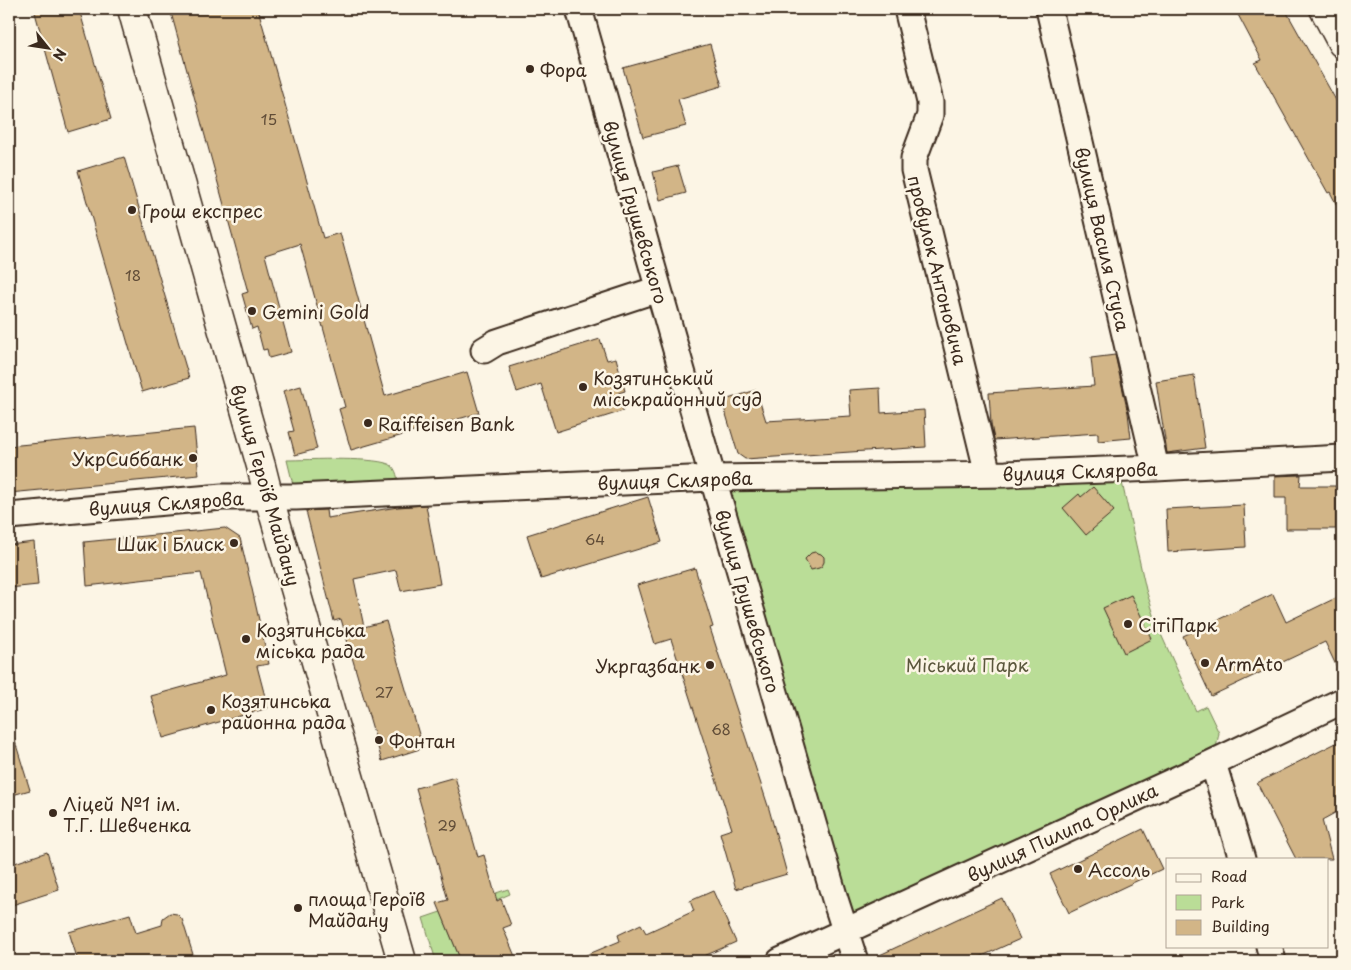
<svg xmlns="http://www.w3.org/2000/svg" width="1351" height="970" viewBox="0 0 1351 970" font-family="'Playpen Sans',sans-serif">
<rect width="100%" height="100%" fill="#fcf5e5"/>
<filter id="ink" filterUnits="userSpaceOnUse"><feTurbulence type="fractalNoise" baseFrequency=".02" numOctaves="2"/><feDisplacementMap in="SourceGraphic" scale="10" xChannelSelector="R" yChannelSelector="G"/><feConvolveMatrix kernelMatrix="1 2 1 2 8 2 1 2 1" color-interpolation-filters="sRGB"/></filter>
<g filter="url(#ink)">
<!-- green -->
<path fill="#badd97" stroke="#7a845a" d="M 287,460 C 305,460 381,456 392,466 C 398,472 398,483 400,492 L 296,497 Z
M 1119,469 L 1146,590 L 1159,630 L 1196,711 L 1206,706 L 1219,733 L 1213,763 L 846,932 L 712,478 Z
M 508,889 L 510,894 L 445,922 L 461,961 L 436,961 L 423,918 Z"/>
<!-- building -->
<path fill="#d2b587" stroke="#3b2a1e" d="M 34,9 L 79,9 L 111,119 L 68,132 Z
M 170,9 L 258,9 L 323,238 L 340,233 L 385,396 L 467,372 L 479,413 L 351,450 L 339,409 L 345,407 L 300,244 L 265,255 L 291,352 L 269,358 L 267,349 L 263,350 L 257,327 L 252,329 L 242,294 L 248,292 Z
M 1235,9 L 1285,9 L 1342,111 L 1342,215 L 1330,192 L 1328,193 L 1255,63 L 1262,60 Z
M 710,44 L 722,86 L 678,99 L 686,126 L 643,137 L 623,68 Z
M 124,157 L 189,378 L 142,392 L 78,171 Z
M 678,166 L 686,193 L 660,200 L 653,172 Z
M 600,339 L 607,360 L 616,358 L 625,391 L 618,393 L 623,411 L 556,432 L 541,384 L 517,392 L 509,367 Z
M 1115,355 L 1128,413 L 1131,438 L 1098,441 L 1098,433 L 994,440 L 991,424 L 989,393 L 1094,386 L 1091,358 Z
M 1194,375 L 1205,448 L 1167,453 L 1156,381 Z
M 301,386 L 317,449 L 295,455 L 289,432 L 294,431 L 283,391 Z
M 880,388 L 881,413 L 924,410 L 926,447 L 745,459 L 738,454 L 722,401 L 756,390 L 766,421 L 851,416 L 849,390 Z
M 194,428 L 199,475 L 9,493 L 9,446 Z
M 1301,475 L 1300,486 L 1336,486 L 1336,529 L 1286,529 L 1286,498 L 1275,498 L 1275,476 Z
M 1093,487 L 1114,511 L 1086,535 L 1063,508 L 1079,494 L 1081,497 Z
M 648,497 L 662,542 L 541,579 L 527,535 Z
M 426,505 L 440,584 L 401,591 L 396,570 L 354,579 L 364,627 L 386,621 L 423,748 L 382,761 L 341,619 L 334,621 L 306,511 L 326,510 L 327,518 L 398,507 Z
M 1244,505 L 1246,547 L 1168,552 L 1166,509 Z
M 225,528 L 240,538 L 252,589 L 269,664 L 257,666 L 268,708 L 163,738 L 151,696 L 226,675 L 201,573 L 87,586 L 84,542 Z
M 34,542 L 38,585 L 9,588 L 9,545 Z
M 815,552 L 821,554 L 824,557 L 824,562 L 822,566 L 819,568 L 811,570 L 805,559 L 811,553 Z
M 695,568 L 713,627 L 710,628 L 769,809 L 787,874 L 736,889 L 720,833 L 732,829 L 671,639 L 655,644 L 637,585 Z
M 1273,594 L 1286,622 L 1342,595 L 1342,678 L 1325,642 L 1211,696 L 1183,636 Z
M 1131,595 L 1152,639 L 1124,653 L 1103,608 Z
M 9,735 L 13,735 L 30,790 L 9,796 Z
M 1342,740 L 1342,809 L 1322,820 L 1332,859 L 1296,859 L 1257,783 Z
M 455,777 L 478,857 L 484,855 L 497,901 L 501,899 L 511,925 L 503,928 L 517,961 L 461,961 L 437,903 L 448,900 L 416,788 Z
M 1143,829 L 1162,869 L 1069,913 L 1050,874 Z
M 47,852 L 59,890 L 9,906 L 9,865 Z
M 713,891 L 736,942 L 693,961 L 572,961 L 620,941 L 618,935 L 641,924 L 646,933 L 694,911 L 690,901 Z
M 1002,898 L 1020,939 L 971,961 L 869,961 L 869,960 L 940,927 Z
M 170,913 L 177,914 L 182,919 L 195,961 L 78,961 L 69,932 L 130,914 L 136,933 L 162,925 L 163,918 Z"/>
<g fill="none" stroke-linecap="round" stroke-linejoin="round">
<!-- minor casing -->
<g stroke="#3b2a1e" stroke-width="29">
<path id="minor" d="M 579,9 C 662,306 749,603 835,899 L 855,961
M 907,9 L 930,102 L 930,115 L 914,158 L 914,170 L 988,474
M 1049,9 L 1156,468
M 484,350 L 497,342 L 658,289
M 9,516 L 222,497 L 296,497 L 712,478 L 1006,474 L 1156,468 L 1342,458
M 1213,763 L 1242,859
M 1269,946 L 1273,961
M 780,961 L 1195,771 L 1342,701"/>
</g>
<!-- tertiary casing -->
<g stroke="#3b2a1e" stroke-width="31">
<path id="tertiary" d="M 132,9 L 261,466 L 269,498 L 402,961
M 1324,9 L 1342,43"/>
</g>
<!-- minor -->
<use href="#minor" stroke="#fcf5e5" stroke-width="25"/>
<!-- tertiary -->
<use href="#tertiary" stroke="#fcf5e5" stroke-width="28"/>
</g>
</g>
<!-- markers -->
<g fill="#3b2a1e" stroke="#fcf5e5" stroke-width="2">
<circle cx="530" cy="69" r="5"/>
<circle cx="132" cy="210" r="5"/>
<circle cx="252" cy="311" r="5"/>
<circle cx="583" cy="387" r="5"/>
<circle cx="368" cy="423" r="5"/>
<circle cx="193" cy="458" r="5"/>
<circle cx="234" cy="543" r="5"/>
<circle cx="1128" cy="624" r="5"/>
<circle cx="246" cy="639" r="5"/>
<circle cx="1205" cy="663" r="5"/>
<circle cx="710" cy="665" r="5"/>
<circle cx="211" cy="710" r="5"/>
<circle cx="379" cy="740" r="5"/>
<circle cx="53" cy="813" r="5"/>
<circle cx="1078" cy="869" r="5"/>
<circle cx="298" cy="908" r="5"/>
</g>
<g text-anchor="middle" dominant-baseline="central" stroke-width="5" stroke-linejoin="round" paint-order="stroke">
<!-- number labels -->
<g font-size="15" fill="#614d38">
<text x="269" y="118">15</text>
<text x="133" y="274">18</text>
<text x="595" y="538">64</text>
<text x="384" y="691">27</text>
<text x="721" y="728">68</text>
<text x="447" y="824">29</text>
</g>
<!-- poi labels -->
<g font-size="18" fill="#3b2a1e" stroke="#fcf5e5" text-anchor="start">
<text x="540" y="69">Фора</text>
<text x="142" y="210">Грош експрес</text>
<text x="262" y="311">Gemini Gold</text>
<text x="593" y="377">Козятинський<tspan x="593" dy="21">міськрайонний суд</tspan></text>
<text x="378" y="423">Raiffeisen Bank</text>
<text x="183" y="458" text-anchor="end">УкрСиббанк</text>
<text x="224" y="543" text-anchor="end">Шик і Блиск</text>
<text x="1138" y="624">СітіПарк</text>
<text x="256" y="629">Козятинська<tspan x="256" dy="21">міська рада</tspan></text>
<text x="1215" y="663">ArmAto</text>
<text x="700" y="665" text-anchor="end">Укргазбанк</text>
<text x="221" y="700">Козятинська<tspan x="221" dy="21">районна рада</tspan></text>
<text x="389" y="740">Фонтан</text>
<text x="63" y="803">Ліцей №1 ім.<tspan x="63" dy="21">Т.Г. Шевченка</tspan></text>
<text x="1088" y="869">Ассоль</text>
<text x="308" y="898">площа Героїв<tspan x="308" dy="21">Майдану</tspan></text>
</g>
<!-- street labels -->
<g font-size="18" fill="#3b2a1e" stroke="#fcf5e5">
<text transform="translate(636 212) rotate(74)">вулиця Грушевського</text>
<text transform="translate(1103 239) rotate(77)">вулиця Василя Стуса</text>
<text transform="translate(938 270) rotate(76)">провулок Антоновича</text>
<text transform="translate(1080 471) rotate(-2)">вулиця Склярова</text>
<text transform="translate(675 480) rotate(-2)">вулиця Склярова</text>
<text transform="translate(266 485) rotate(74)">вулиця Героїв Майдану</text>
<text transform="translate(166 503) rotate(-4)">вулиця Склярова</text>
<text transform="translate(748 601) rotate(74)">вулиця Грушевського</text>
<text transform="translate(1062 832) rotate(-25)">вулиця Пилипа Орлика</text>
</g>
<!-- park labels -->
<g font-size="18" fill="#5b573c" stroke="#fcf5e5">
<text x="967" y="664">Міський Парк</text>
</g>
</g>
<!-- margin -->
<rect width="1351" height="970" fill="none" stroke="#fcf5e5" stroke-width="30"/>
<rect x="15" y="15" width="1321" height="940" fill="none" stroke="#3b2a1e" stroke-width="2" filter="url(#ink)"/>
<!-- legend -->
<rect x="1166" y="858" width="162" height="90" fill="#fcf5e5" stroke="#afa495"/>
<rect x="1176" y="874" width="25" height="8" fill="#fcf5e5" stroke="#afa495"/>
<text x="1211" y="882" font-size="15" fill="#3b2a1e">Road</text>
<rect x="1176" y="895" width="25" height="15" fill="#badd97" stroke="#afa495"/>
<text x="1211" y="908" font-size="15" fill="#3b2a1e">Park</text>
<rect x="1176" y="920" width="25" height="15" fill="#d2b587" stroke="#afa495"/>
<text x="1211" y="932" font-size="15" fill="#3b2a1e">Building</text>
<!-- north arrow -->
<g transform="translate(48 48) rotate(120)" stroke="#fcf5e5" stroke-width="4" paint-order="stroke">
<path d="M0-4L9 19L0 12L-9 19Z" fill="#3b2a1e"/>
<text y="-8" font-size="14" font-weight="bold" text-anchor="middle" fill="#3b2a1e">N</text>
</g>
</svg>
